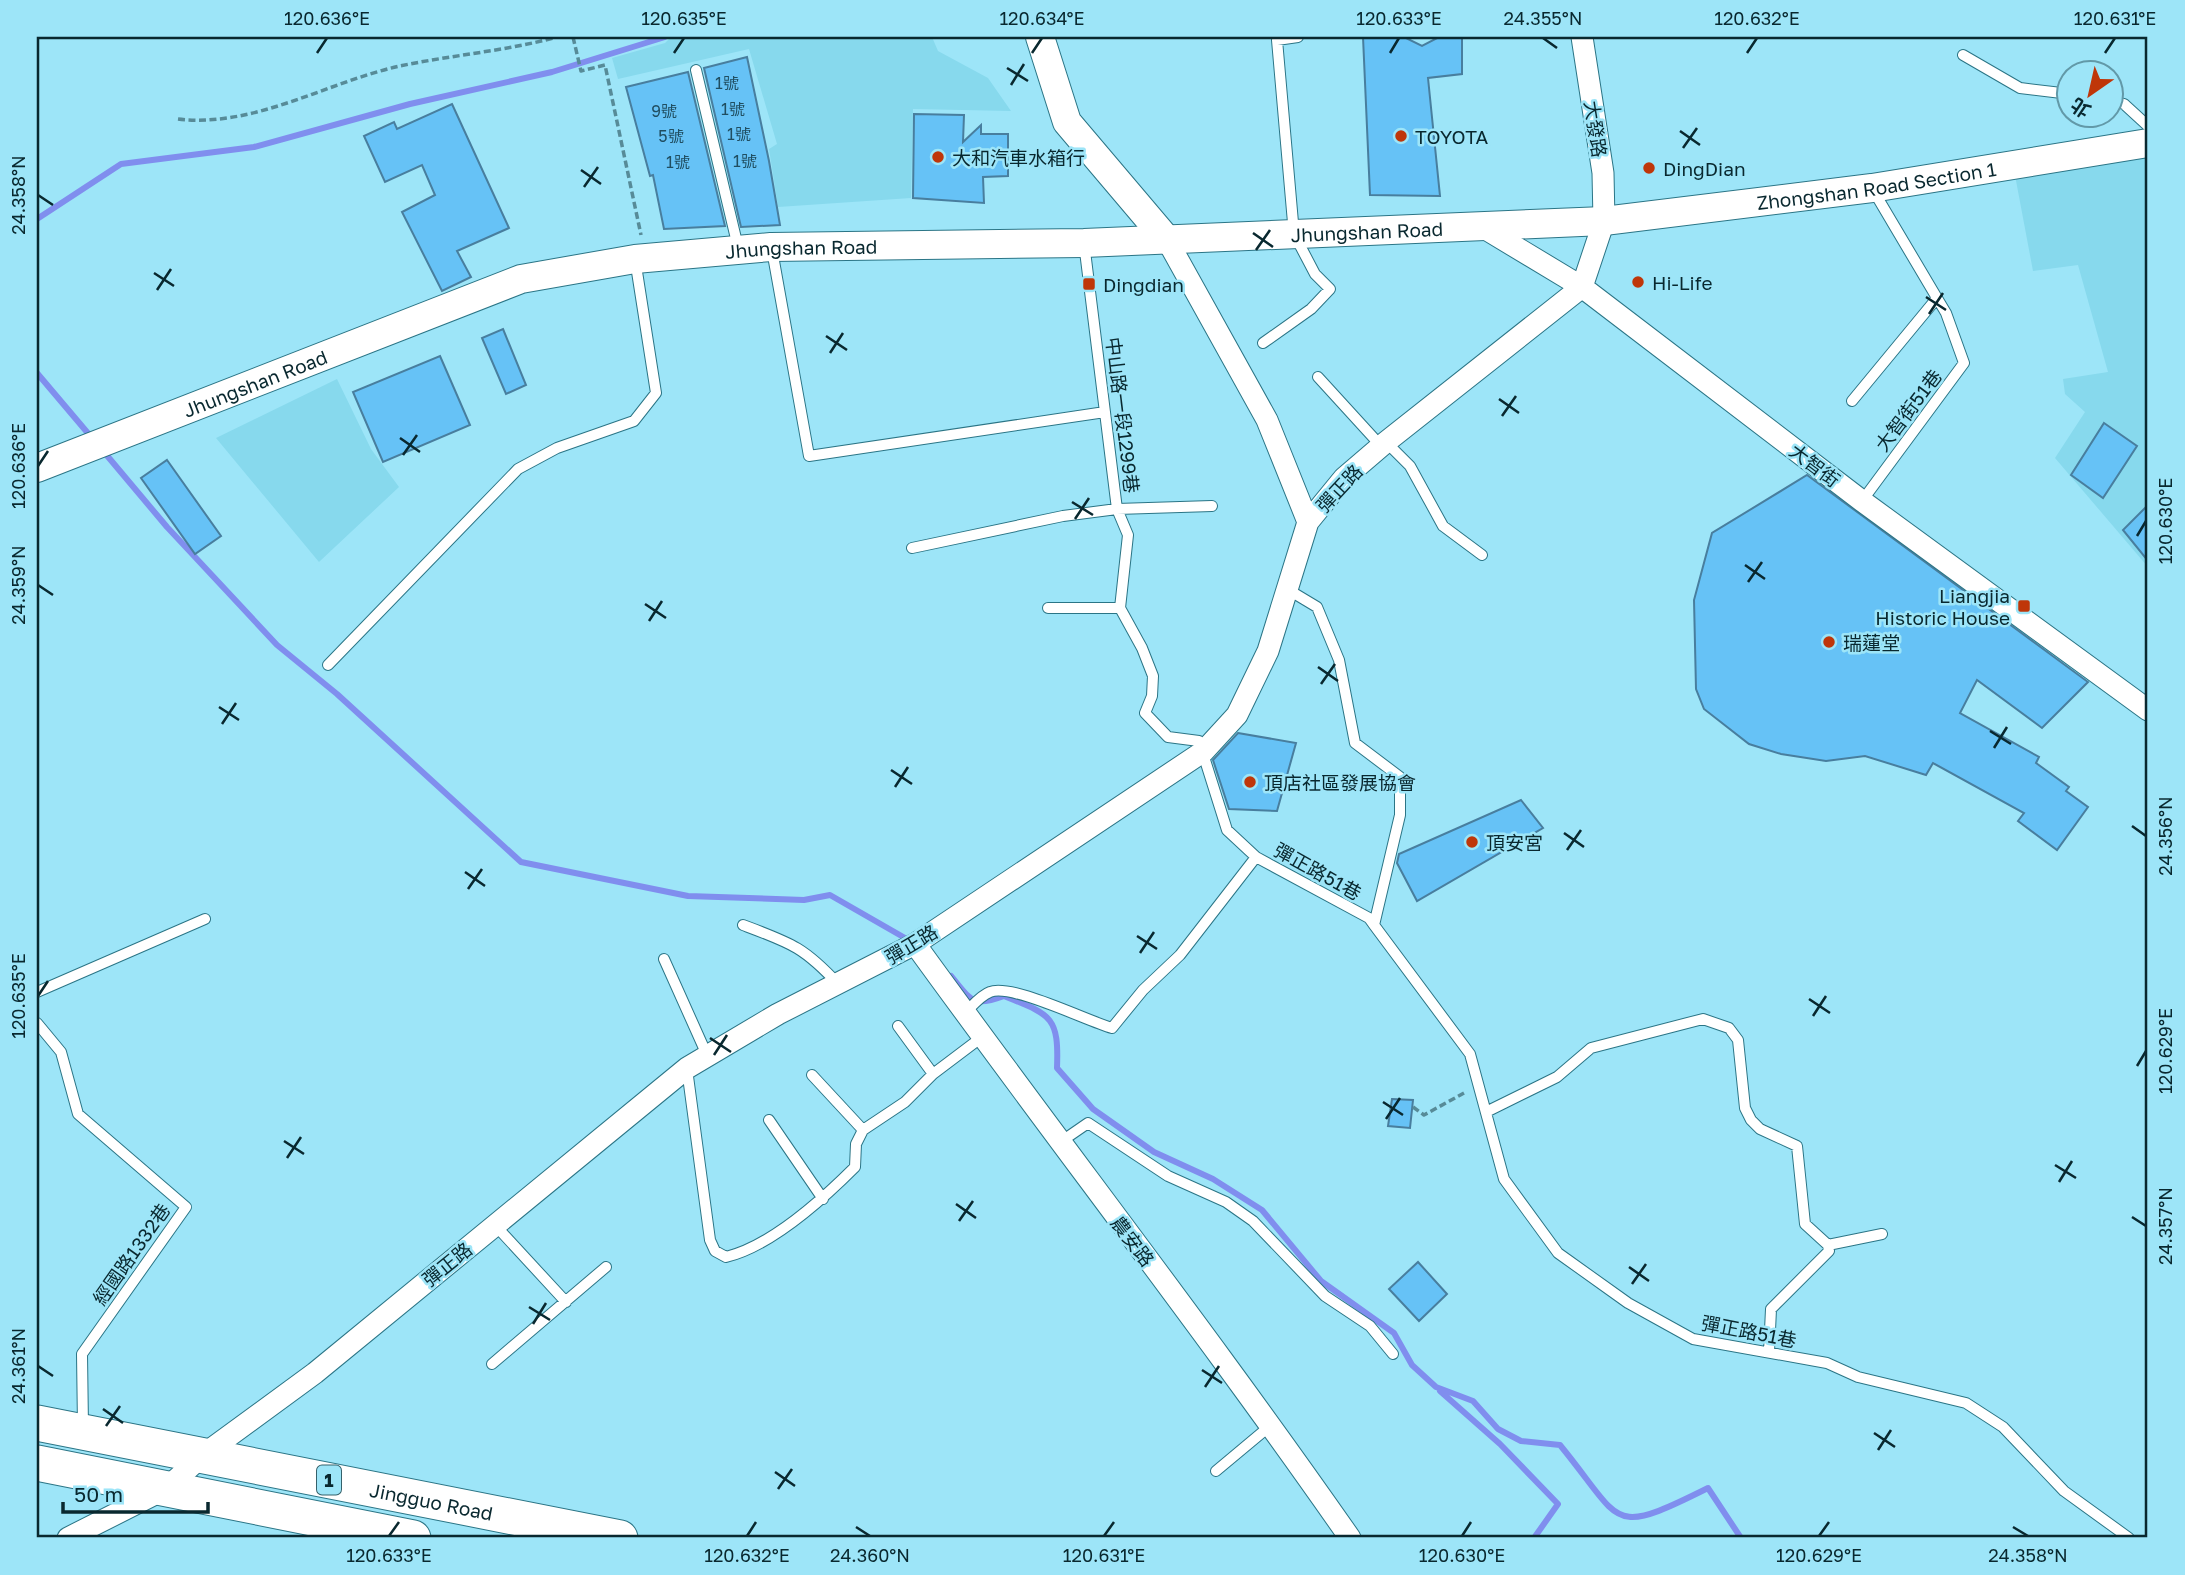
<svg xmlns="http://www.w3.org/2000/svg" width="2185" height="1575" viewBox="0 0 2185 1575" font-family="'Golos Text','Noto Sans TC',sans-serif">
<rect width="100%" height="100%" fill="#9de5f8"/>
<!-- built -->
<path fill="#87d9ed" d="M 671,37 L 932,37 L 938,51 L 988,78 L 1011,111 L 913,109 L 911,198 L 778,207 L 769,149 L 777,144 L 749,49 L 618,79 L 612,58 L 665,43 Z
M 2148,147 L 2148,567 L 2055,458 L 2085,412 L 2065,394 L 2063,379 L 2108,372 L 2078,265 L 2033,271 L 2014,170 Z
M 337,379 L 371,449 L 399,487 L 319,562 L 216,438 Z"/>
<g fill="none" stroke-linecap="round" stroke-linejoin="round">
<!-- stream -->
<path stroke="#808eee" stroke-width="6" d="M 37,219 L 121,164 L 254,147 L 410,104 L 552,72 L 665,37
M 37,373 L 92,438
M 104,452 L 167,527 L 277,645 L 337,694 L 521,862 L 688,896 L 804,900 L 830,895 L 912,942
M 951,976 C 971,1000 972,1008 1004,996 C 1051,1015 1059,1016 1057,1068 L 1093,1109 L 1154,1152 L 1213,1179 L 1262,1210 L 1321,1281 L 1394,1333 L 1412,1365 L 1436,1387 L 1473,1401 L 1498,1429 L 1521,1441 L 1560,1445 C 1624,1523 1608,1538 1708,1488 L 1741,1538
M 1440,1391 L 1500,1444 L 1558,1504 L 1534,1538"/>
</g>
<!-- building -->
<path fill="#66c2f6" stroke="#487e9e" stroke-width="2" d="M 1363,37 L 1404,37 L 1422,46 L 1439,37 L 1462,37 L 1462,74 L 1428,78 L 1440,196 L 1370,195 Z
M 747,57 L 769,161 L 780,225 L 741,227 L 704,68 Z
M 688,72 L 725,226 L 664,229 L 653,175 L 650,176 L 626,87 Z
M 452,104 L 509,228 L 457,251 L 471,277 L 442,291 L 402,212 L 435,195 L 422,165 L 385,182 L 364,136 L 394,122 L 397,129 Z
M 914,114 L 964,115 L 963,142 L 981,125 L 981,134 L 1008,134 L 1008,176 L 983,177 L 984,203 L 913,198 Z
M 503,329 L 526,385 L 506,394 L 482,338 Z
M 440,356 L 470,425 L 383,462 L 353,392 Z
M 2104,423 L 2137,446 L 2103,498 L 2071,475 Z
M 167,460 L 221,536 L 195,554 L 141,478 Z
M 1807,475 L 2088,682 L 2042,728 L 1977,680 L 1960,713 L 2039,757 L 2036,763 L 2069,787 L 2066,791 L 2088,807 L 2057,850 L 2018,821 L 2024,813 L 1933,763 L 1926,775 L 1865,756 L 1826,761 L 1781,754 L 1749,744 L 1704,709 L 1696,689 L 1694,600 L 1712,533 Z
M 2148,505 L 2148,561 L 2123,530 Z
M 1238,733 L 1296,743 L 1277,811 L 1229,809 L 1213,760 Z
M 1521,800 L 1543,828 L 1417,901 L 1397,863 L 1399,854 Z
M 1392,1099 L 1413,1100 L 1410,1128 L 1388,1126 Z
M 1418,1262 L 1447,1294 L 1419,1321 L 1389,1289 Z"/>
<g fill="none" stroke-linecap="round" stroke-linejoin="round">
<!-- service casing -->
<g stroke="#2b7586" stroke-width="12">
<path id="service" d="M 1963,55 L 2020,88 L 2070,94
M 696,70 L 738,247
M 2112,101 L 2124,104 L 2148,126
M 772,250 L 809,456 L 1105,412
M 1263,343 L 1311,309 L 1330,289 L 1315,274 L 1294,234 L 1277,40 L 1298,37
M 1318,377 L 1381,446
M 1852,401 L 1937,298 L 1873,190
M 1386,442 L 1410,466 L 1443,526 L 1482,555
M 1862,501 L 1964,363 L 1946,313 L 1937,298
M 1212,506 L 1117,509 L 1128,535 L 1120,608 L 1142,648 L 1153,676 L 1152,696 L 1145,713 L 1168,737 L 1199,741 L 1227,830 L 1256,857 L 1369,918 L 1374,925 L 1470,1054 L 1504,1179 L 1558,1253 L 1628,1303 L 1693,1339 L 1827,1363 L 1858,1377 L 1966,1403 L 2003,1427 L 2064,1491 L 2129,1538
M 912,548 L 1063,516 L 1117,509 L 1084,243
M 1287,589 L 1317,607 L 1339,660 L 1355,743 L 1400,777 L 1400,815 L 1374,925
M 1048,608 L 1120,608
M 328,665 L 518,469 L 557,448 L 634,421 L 656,393 L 635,259
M 743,925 C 791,943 804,947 839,985
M 664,959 L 707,1055
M 37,992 L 205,919
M 965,1013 C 972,1006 981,995 990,992 C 1011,983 1087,1021 1112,1028 L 1143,990 L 1180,955 L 1256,857
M 37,1023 L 61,1052 L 78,1114 L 186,1207 L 82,1354 L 83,1427
M 898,1026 L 933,1074
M 687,1069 L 710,1240 L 715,1251 L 726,1257 C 771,1246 822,1200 855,1167 L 856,1144 L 863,1130 L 905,1102 L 933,1074 L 982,1037
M 812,1075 L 863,1130
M 1486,1112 L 1557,1077 L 1591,1048 L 1703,1019 L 1729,1028 L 1738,1040 L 1745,1108 L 1751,1120 L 1760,1129 L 1797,1146 L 1805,1224 L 1828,1245 L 1829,1251 L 1771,1309 L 1769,1352
M 769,1120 L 823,1199
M 1059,1143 L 1088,1123 L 1168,1176 L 1226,1202 L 1253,1221 L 1325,1296 L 1370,1326 L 1393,1354
M 495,1225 L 566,1302
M 1828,1245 L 1882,1234
M 492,1364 L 606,1267
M 1216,1471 L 1271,1425"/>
</g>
<!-- minor casing -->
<g stroke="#2b7586" stroke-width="23">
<path id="minor" d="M 1479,225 L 1582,287 L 1862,501 L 2148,710
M 1167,240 L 1267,420 L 1308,522
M 915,944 C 1059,1143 1210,1337 1350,1538
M 68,1538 L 167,1488 L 203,1455 L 315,1373 L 687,1068 L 778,1014 L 915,944 L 1204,751 L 1237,715 L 1268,651 L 1308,522 L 1344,478 L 1386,442 L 1582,287 L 1604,221 L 1603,173 L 1582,37"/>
</g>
<!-- tertiary casing -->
<g stroke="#2b7586" stroke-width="30">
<g id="tertiary">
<path d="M 1040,37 L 1067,122 L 1167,240"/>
<path id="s1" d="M 37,468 L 521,279 L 635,259 L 771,247 L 1084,243 L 1604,221 L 1872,188 L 2148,143"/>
</g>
</g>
<!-- primary casing -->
<g stroke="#2b7586" stroke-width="37">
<g id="primary">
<path id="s2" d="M 37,1423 L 620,1538"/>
<path d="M 37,1463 L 413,1538"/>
</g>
</g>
<!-- path -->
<path stroke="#578b98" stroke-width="3.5" stroke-dasharray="7 3.5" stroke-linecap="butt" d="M 573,37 L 581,71 L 605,65 L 641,235
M 178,119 C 255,128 327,82 400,66 C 452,55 506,51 557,37
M 1413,1107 L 1424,1115 L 1464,1093"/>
<!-- service -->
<use href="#service" stroke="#fff" stroke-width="10"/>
<!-- minor -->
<use href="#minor" stroke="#fff" stroke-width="21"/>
<!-- tertiary -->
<use href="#tertiary" stroke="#fff" stroke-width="28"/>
<!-- primary -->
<use href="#primary" stroke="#fff" stroke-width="35"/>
</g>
<!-- ticks -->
<path fill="none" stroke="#09282f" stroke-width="2.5" d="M 1543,38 L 1557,48M 317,53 L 327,38M 674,53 L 684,38M 1032,53 L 1042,38M 1390,53 L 1399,38M 1747,53 L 1757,38M 2105,53 L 2115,38M 1007,68 L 1028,81M 1011,85 L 1024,64M 1680,131 L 1700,145M 1683,148 L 1697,128M 581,170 L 601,184M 584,187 L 598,167M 38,195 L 53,205M 1253,233 L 1273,247M 1256,250 L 1270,230M 154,273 L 174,286M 157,290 L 171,269M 1926,297 L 1946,310M 1929,314 L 1943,293M 826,336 L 847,350M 830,353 L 843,333M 1499,399 L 1519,413M 1502,416 L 1516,396M 400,438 L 420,452M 403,455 L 417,435M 38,466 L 48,451M 1072,502 L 1093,515M 1075,519 L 1089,498M 2137,536 L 2146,521M 1745,565 L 1765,579M 1748,582 L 1762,562M 38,585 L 53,595M 645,604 L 666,618M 649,621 L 662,601M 1318,667 L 1338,681M 1321,684 L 1335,664M 219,707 L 239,720M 222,724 L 236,703M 1990,731 L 2011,744M 1994,748 L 2007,727M 891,770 L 912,784M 895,787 L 908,767M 2132,826 L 2146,836M 1564,833 L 1584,847M 1567,850 L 1581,830M 465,872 L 485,886M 468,889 L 482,869M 1137,936 L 1157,949M 1140,953 L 1154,932M 38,996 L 48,981M 1809,999 L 1830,1013M 1813,1016 L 1826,996M 710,1038 L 731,1052M 714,1055 L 727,1035M 2137,1066 L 2146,1051M 1383,1102 L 1403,1115M 1386,1119 L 1400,1098M 284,1141 L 304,1154M 287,1158 L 301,1137M 2055,1165 L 2076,1178M 2059,1182 L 2072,1161M 956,1204 L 976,1218M 2132,1217 L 2146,1226M 959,1221 L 973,1201M 1629,1267 L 1649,1281M 1632,1284 L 1646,1264M 529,1307 L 550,1320M 533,1324 L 546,1303M 38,1366 L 53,1376M 1202,1370 L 1222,1383M 1205,1387 L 1219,1366M 103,1409 L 123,1423M 106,1426 L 120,1406M 1874,1433 L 1895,1447M 1878,1450 L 1891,1430M 775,1472 L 795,1486M 778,1489 L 792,1469M 856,1527 L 870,1536M 2013,1527 L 2028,1536M 389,1536 L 399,1522M 747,1536 L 756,1522M 1104,1536 L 1114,1522M 1462,1536 L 1471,1522M 1819,1536 L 1829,1522"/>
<!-- markers -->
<g fill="#bf3609" stroke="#9de5f8" stroke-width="2.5">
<circle cx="1401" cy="136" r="7"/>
<circle cx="938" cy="157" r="7"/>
<circle cx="1649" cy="168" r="7"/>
<circle cx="1638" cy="282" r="7"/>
<rect x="1082" y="277" width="14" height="14" rx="3.5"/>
<rect x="2017" y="599" width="14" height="14" rx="3.5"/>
<circle cx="1829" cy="642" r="7"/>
<circle cx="1250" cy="782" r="7"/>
<circle cx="1472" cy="842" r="7"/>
</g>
<g text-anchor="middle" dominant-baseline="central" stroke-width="5" stroke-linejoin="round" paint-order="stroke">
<!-- number labels -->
<g font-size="16" fill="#204e61">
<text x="727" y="83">1號</text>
<text x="733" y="109">1號</text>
<text x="664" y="111">9號</text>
<text x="739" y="134">1號</text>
<text x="671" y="136">5號</text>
<text x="745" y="161">1號</text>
<text x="678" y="162">1號</text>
</g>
<!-- shield labels -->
<rect fill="#9de5f8" stroke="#35616b" stroke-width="2" x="317" y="1465.5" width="24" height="29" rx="5"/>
<g font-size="18" font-weight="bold" fill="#09282f">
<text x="329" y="1480">1</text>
</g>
<!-- street labels -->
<g font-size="19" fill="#09282f" stroke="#9de5f8">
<text transform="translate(1596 129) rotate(81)">大發路</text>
<text stroke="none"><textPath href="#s1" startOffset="1880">Zhongshan Road Section 1</textPath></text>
<text stroke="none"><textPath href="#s1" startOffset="1368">Jhungshan Road</textPath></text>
<text stroke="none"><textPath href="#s1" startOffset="802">Jhungshan Road</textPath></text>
<text stroke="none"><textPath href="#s1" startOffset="234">Jhungshan Road</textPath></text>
<text transform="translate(1908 410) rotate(-53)">大智街51巷</text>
<text transform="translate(1123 415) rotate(83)">中山路一段1299巷</text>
<text transform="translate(1815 465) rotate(37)">大智街</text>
<text transform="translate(1339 488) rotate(-47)">彈正路</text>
<text transform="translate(1318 871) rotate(29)">彈正路51巷</text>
<text transform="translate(911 944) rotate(-31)">彈正路</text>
<text transform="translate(1133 1241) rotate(53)">農安路</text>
<text transform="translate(131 1254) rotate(-55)">經國路1332巷</text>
<text transform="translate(447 1264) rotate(-39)">彈正路</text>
<text transform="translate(1749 1331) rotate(11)">彈正路51巷</text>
<text stroke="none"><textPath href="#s2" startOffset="402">Jingguo Road</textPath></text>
</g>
<!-- poi labels -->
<g font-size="19" fill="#09282f" stroke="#9de5f8" text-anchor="start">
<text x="1415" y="136">TOYOTA</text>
<text x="952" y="157">大和汽車水箱行</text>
<text x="1663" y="168">DingDian</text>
<text x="1652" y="282">Hi-Life</text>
<text x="1103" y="284">Dingdian</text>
<text x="2010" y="595" text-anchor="end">Liangjia<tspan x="2010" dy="22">Historic House</tspan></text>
<text x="1843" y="642">瑞蓮堂</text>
<text x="1264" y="782">頂店社區發展協會</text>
<text x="1486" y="842">頂安宮</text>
</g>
</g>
<!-- border -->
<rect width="2185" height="1575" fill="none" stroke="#9de5f8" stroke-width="77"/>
<!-- north arrow -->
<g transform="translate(2090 94) rotate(214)"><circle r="33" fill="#9de5f8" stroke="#6299a8" stroke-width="2"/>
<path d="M0-5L12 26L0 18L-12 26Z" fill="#bf3609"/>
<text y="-10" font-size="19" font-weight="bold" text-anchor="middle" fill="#09282f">北</text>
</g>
<!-- scale -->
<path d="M63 1502v10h145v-10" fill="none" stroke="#09282f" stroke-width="3.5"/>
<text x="74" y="1502" font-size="21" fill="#09282f" stroke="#9de5f8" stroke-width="5" paint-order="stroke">50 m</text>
<rect x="38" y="38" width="2108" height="1498" fill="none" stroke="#09282f" stroke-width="2.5"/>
<g font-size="18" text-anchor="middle" fill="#09282f">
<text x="327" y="25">120.636°E</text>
<text x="684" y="25">120.635°E</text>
<text x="1042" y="25">120.634°E</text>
<text x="1399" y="25">120.633°E</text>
<text x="1543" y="25">24.355°N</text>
<text x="1757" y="25">120.632°E</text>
<text x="2115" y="25">120.631°E</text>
<text transform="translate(19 195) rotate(-90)" y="6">24.358°N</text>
<text transform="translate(19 466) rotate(-90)" y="6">120.636°E</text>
<text transform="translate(2166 521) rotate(-90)" y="6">120.630°E</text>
<text transform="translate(19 585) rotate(-90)" y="6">24.359°N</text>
<text transform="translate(2166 836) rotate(-90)" y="6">24.356°N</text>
<text transform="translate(19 996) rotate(-90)" y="6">120.635°E</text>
<text transform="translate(2166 1051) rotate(-90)" y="6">120.629°E</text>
<text transform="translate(2166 1226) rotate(-90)" y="6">24.357°N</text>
<text transform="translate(19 1366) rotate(-90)" y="6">24.361°N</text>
<text x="389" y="1562">120.633°E</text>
<text x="747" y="1562">120.632°E</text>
<text x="870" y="1562">24.360°N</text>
<text x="1104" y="1562">120.631°E</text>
<text x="1462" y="1562">120.630°E</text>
<text x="1819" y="1562">120.629°E</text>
<text x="2028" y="1562">24.358°N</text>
</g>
</svg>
